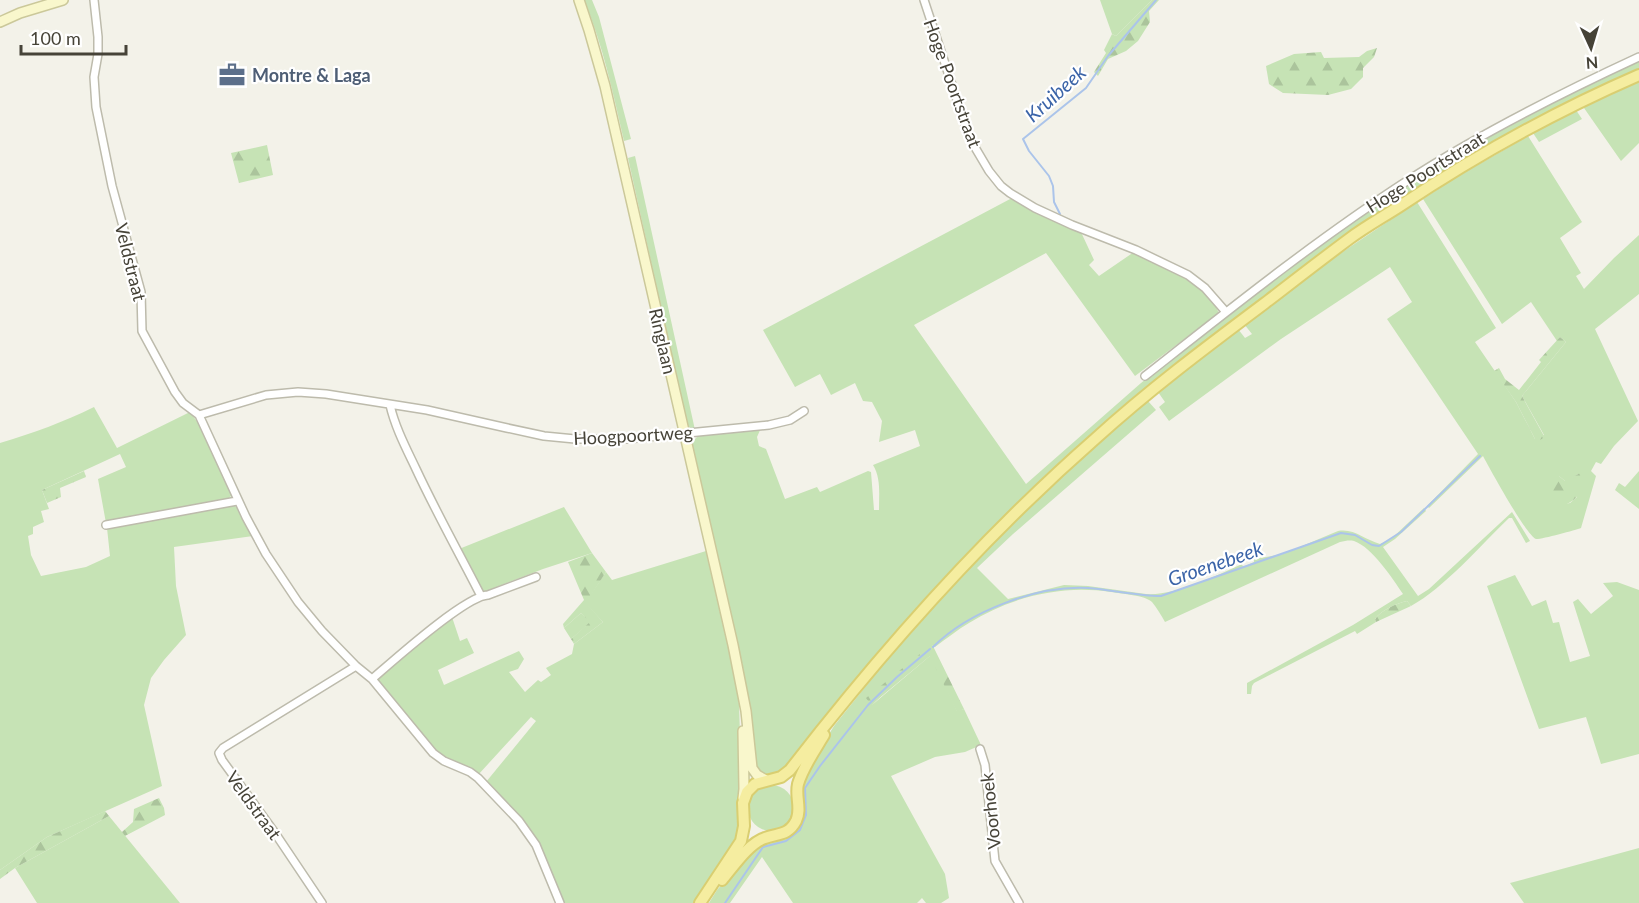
<svg xmlns="http://www.w3.org/2000/svg" width="1639" height="903" viewBox="0 0 1639 903" font-family="Lato,sans-serif">
<defs>
<pattern id="forest-firs" width="22" height="20" patternUnits="userSpaceOnUse" patternTransform="scale(1.5)"><rect width="22" height="20" fill="#c6e3b5"/><path d="M5 1l3.5 6h-7zM16 11l3.5 6h-7z" fill="#abc49c"/></pattern>
</defs>
<rect width="100%" height="100%" fill="#f3f2e9"/>
<!-- grass -->
<path fill="#c6e3b5" fill-rule="evenodd" d="M 584,0 L 592,0 L 599,17 L 631,139 L 624,141 C 613,93 603,45 584,0 Z
M 1100,0 L 1152,0 L 1116,36 L 1112,34 Z
M 1639,59 L 1639,70 L 1566,103 L 1448,168 L 1409,193 L 1303,268 L 1170,368 L 1136,396 L 1030,491 L 947,575 L 838,702 L 781,774 C 768,776 759,776 754,763 L 743,667 L 692,442 L 699,435 L 761,428 L 757,437 L 759,446 L 766,449 L 785,499 L 817,487 L 820,492 L 868,471 L 871,472 L 874,510 L 879,510 C 879,494 881,478 873,465 L 920,446 L 915,430 L 879,442 L 882,421 L 872,402 L 863,401 L 855,383 L 831,395 L 820,374 L 795,387 L 763,330 L 1012,198 L 1080,230 L 1094,260 L 1089,265 L 1099,276 L 1134,252 L 1194,281 L 1210,295 L 1219,313 L 1135,376 L 1046,253 L 914,325 L 1026,484 L 1141,383 L 1269,282 L 1359,216 L 1410,182 L 1476,142 L 1532,111 Z
M 1639,82 L 1639,143 L 1621,161 L 1584,108 L 1585,106 Z
M 1576,110 L 1582,119 L 1539,142 L 1533,133 Z
M 1528,136 L 1582,222 L 1560,238 L 1581,273 L 1576,276 L 1584,289 L 1614,258 L 1639,235 L 1639,294 L 1595,329 L 1638,421 L 1614,446 L 1601,464 L 1596,462 L 1591,471 L 1596,476 L 1581,528 C 1576,530 1539,540 1536,539 C 1526,535 1490,469 1483,456 L 1429,508 L 1427,506 L 1478,454 L 1387,319 L 1412,302 L 1390,267 L 1281,339 L 1169,421 L 1159,407 L 1165,402 L 1158,392 L 1238,329 L 1245,338 L 1252,334 L 1244,324 L 1332,259 L 1417,202 L 1496,328 L 1475,342 L 1516,402 L 1535,439 L 1544,435 L 1522,396 L 1566,342 L 1560,337 L 1557,341 L 1531,302 L 1502,324 L 1423,199 L 1455,178 ZM 1578,474 L 1577,497 L 1570,503 L 1565,504 L 1559,476 L 1565,481 L 1568,481 Z
M 635,156 L 695,430 L 688,429 L 628,158 Z
M 1148,401 L 1156,410 L 1013,534 L 977,568 L 1008,599 L 1064,585 L 1088,586 L 1146,594 C 1175,596 1216,576 1242,564 L 1243,567 L 1254,562 L 1254,559 L 1283,554 L 1338,531 C 1354,528 1365,540 1380,544 L 1391,539 L 1424,508 L 1426,511 L 1395,539 L 1383,547 L 1418,596 L 1429,589 L 1512,512 L 1530,541 L 1526,543 L 1512,518 L 1509,518 C 1481,545 1444,588 1411,606 L 1407,601 C 1397,603 1381,610 1375,619 L 1376,622 L 1357,634 L 1355,631 L 1254,683 L 1252,686 L 1251,694 L 1247,694 L 1247,683 L 1353,625 L 1403,594 C 1393,579 1372,547 1354,541 C 1349,540 1345,541 1340,542 L 1165,622 C 1161,615 1157,608 1152,602 C 1145,595 1122,594 1111,592 C 1062,584 1011,597 969,623 C 957,630 946,639 935,647 L 932,645 L 872,705 L 931,655 L 957,711 L 964,709 L 981,745 L 965,752 L 935,757 L 891,776 L 945,874 L 949,898 L 941,903 L 926,903 L 922,898 L 917,903 L 793,903 L 762,857 L 730,903 L 709,903 L 717,890 L 754,848 C 764,840 777,842 788,836 L 803,784 L 823,744 L 834,726 L 901,642 L 975,561 L 1028,508 L 1073,465 Z
M 94,407 L 117,448 L 190,412 L 204,431 L 232,495 L 226,501 L 106,523 L 98,479 L 126,467 L 120,454 L 42,490 L 49,509 L 41,511 L 44,522 L 33,527 L 33,534 L 28,536 L 31,555 L 41,576 L 86,567 L 110,556 L 107,528 L 232,504 L 238,508 L 253,536 L 174,547 L 176,586 L 186,635 L 164,660 L 151,678 L 144,705 L 162,786 L 47,837 L 0,870 L 0,443 C 33,433 64,422 94,407 Z
M 1639,471 L 1639,509 L 1615,490 L 1619,483 L 1625,487 Z
M 564,507 L 592,553 L 543,569 L 481,593 L 459,549 Z
M 706,551 L 733,669 L 739,704 L 740,734 L 740,821 L 739,837 L 694,903 L 561,903 C 553,880 546,855 533,834 C 520,815 502,799 486,782 L 536,721 L 531,717 L 478,775 L 445,758 L 424,740 L 377,680 L 378,677 L 452,617 L 460,641 L 467,638 L 474,653 L 438,670 L 444,685 L 519,651 L 524,659 L 518,669 L 509,672 L 525,692 L 538,680 L 541,682 L 551,675 L 546,668 L 572,654 L 574,644 L 603,622 L 585,603 L 606,572 L 612,580 Z
M 1515,575 L 1532,606 L 1546,600 L 1553,623 L 1559,622 L 1570,662 L 1590,656 L 1573,602 L 1578,599 L 1591,614 L 1613,596 L 1603,583 L 1617,582 L 1639,590 L 1639,754 L 1601,764 L 1586,717 L 1539,729 L 1487,586 Z
M 581,613 L 591,622 L 571,639 L 564,628 Z
M748 808a23 23 0 1 1 46 0a23 23 0 1 1-46 0Z
M 109,816 L 180,903 L 37,903 L 15,868 Z
M 1639,848 L 1639,903 L 1524,903 L 1510,883 Z"/>
<!-- forest -->
<path fill="url(#forest-firs)" d="M 1152,0 L 1159,0 L 1149,11 L 1150,22 L 1138,41 L 1126,51 L 1108,59 L 1098,76 L 1094,72 L 1106,53 L 1104,50 L 1112,34 L 1116,36 Z
M 1377,48 L 1374,57 L 1363,68 L 1363,77 L 1351,89 L 1328,95 L 1283,93 L 1269,84 L 1266,66 L 1294,54 L 1321,52 L 1324,58 L 1359,57 L 1367,51 Z
M 267,145 L 273,175 L 239,183 L 231,153 Z
M 1560,337 L 1566,342 L 1522,396 L 1544,436 L 1542,439 L 1539,440 L 1535,439 L 1516,402 L 1494,371 L 1499,368 L 1505,379 L 1519,390 L 1541,362 L 1539,360 Z
M 84,471 L 86,477 L 60,488 L 61,497 L 47,503 L 42,490 Z
M 1582,472 L 1587,472 L 1590,475 C 1586,487 1577,500 1565,505 C 1553,499 1548,490 1548,477 L 1559,476 L 1565,481 Z
M 592,553 L 606,572 L 586,603 L 603,622 L 574,644 L 571,639 L 590,622 L 581,613 L 564,628 L 563,624 L 584,600 L 568,562 Z
M 1407,601 L 1411,606 L 1376,622 L 1375,619 C 1381,610 1397,603 1407,601 Z
M 932,644 L 964,709 L 957,712 L 930,656 L 871,705 L 866,698 Z
M 159,798 L 164,808 L 165,815 L 125,836 L 122,832 L 133,822 L 134,809 Z
M 105,811 L 109,816 L 15,868 L 0,879 L 0,870 L 47,837 Z"/>
<g fill="none" stroke-linecap="round" stroke-linejoin="round">
<!-- stream -->
<path stroke="#abc4ea" stroke-width="2" d="M 1060,214 L 1054,202 L 1053,186 L 1049,176 L 1029,151 L 1023,139 L 1086,88 L 1108,56 L 1156,0
M 933,647 C 969,611 1038,585 1088,588 C 1113,590 1137,596 1161,596 L 1341,533 L 1355,535 L 1372,545 L 1379,546 L 1401,532 L 1480,456
M 725,903 L 763,847 L 786,841 L 800,830 L 806,815 L 805,788 L 820,766 L 868,705 L 897,677 L 930,649"/>
<!-- street casing -->
<g stroke="#bdbbac" stroke-width="10">
<path id="street" d="M 94,0 L 98,37 L 98,54 L 94,77 L 96,107 L 112,186 L 141,292 L 142,331 L 175,392 L 183,403 L 199,415 L 246,517 L 266,554 L 298,602 L 322,631 L 356,666 L 372,679 L 433,753 L 444,761 L 470,772 L 478,778 L 519,821 L 536,845 L 560,903
M 924,0 L 964,121 L 973,144 L 989,171 L 1001,186 L 1010,193 L 1035,208 L 1072,225 L 1136,250 L 1188,275 L 1205,288 L 1226,312
M 1145,376 C 1230,309 1316,240 1407,181 C 1481,133 1559,94 1639,57
M 390,405 C 395,427 406,448 416,469 C 436,512 459,553 481,596
M 199,415 L 266,395 L 298,392 L 326,394 L 427,410 L 507,428 L 544,436 L 575,439 L 627,439 L 769,425 L 790,420 L 804,411
M 106,525 L 237,501
M 372,679 C 393,661 465,596 488,595 L 536,577
M 980,749 L 985,765 L 995,861 L 1019,903
M 322,903 L 275,833 L 222,760 L 219,753 L 223,748 L 356,666"/>
</g>
<!-- secondary casing -->
<g stroke="#cbc89a" stroke-width="12">
<path id="secondary" d="M 579,0 L 589,30 L 605,86 L 733,645 L 746,711 L 752,768 L 757,775 L 766,780
M 0,22 L 20,13 L 63,0
M 743,731 L 744,789 L 743,798"/>
</g>
<!-- primary casing -->
<g stroke="#d9ce71" stroke-width="14">
<path id="primary" d="M 722,880 C 733,867 749,843 765,838 C 778,833 788,836 796,821 C 802,809 795,797 798,784 C 803,767 815,750 824,735
M 700,903 L 741,841 L 744,826 L 743,803 L 747,792 L 755,784 L 781,777 L 790,770 C 882,651 982,538 1095,439 C 1150,389 1209,345 1269,300 C 1295,280 1322,259 1349,239 C 1365,227 1383,217 1400,206 C 1475,156 1556,111 1639,75"/>
</g>
<!-- street -->
<use href="#street" stroke="#fff" stroke-width="7"/>
<!-- secondary -->
<use href="#secondary" stroke="#f9f7cc" stroke-width="9"/>
<!-- primary -->
<use href="#primary" stroke="#f5eda0" stroke-width="10"/>
</g>
<!-- icons -->
<defs>
<g id="office-bare" transform="scale(2.07)"><path d="M-6-3h4V-5.5h4V-3h4V5H-6ZM-1-4.5V-3h2v-1.5ZM-6 0V1H6V0Z" fill="#5c6f8a" stroke="#fff" stroke-width="2.5" paint-order="stroke"/></g>
</defs>
<g fill-rule="evenodd">
<use href="#office-bare" x="232" y="75"/>
</g>
<g text-anchor="middle" dominant-baseline="central" stroke-width="4.5" stroke-linejoin="round" paint-order="stroke">
<!-- service labels -->
<g font-size="18" font-weight="bold" fill="#4e5e75" stroke="#fff" text-anchor="start">
<text x="252" y="75">Montre &amp; Laga</text>
</g>
<!-- street labels -->
<g font-size="18" fill="#464338" stroke="#fff">
<text transform="translate(953 83) rotate(70)">Hoge Poortstraat</text>
<text transform="translate(1425 172) rotate(-32)">Hoge Poortstraat</text>
<text transform="translate(131 262) rotate(76)">Veldstraat</text>
<text transform="translate(663 341) rotate(77)">Ringlaan</text>
<text transform="translate(633 435) rotate(-3)">Hoogpoortweg</text>
<text transform="translate(254 805) rotate(54)">Veldstraat</text>
<text transform="translate(990 811) rotate(-96)">Voorhoek</text>
</g>
<!-- water labels -->
<g font-size="20" font-style="italic" fill="#3b64a8" stroke="#fff">
<text transform="translate(1055 93) rotate(-42)">Kruibeek</text>
<text transform="translate(1215 563) rotate(-19)">Groenebeek</text>
</g>
</g>
<!-- north arrow -->
<g transform="translate(1591 48) rotate(176)" stroke="#ffffff" stroke-width="4.5" paint-order="stroke">
<path d="M0-4.5L10 22L0 15L-10 22Z" fill="#464338"/>
<text y="-9" font-size="16" font-weight="bold" text-anchor="middle" fill="#464338">N</text>
</g>
<!-- scale -->
<path d="M21 45v9h105v-9" fill="none" stroke="#464338" stroke-width="3"/>
<text x="30" y="45" font-size="18" fill="#464338" stroke="#ffffff" stroke-width="4.5" paint-order="stroke">100 m</text>
</svg>
